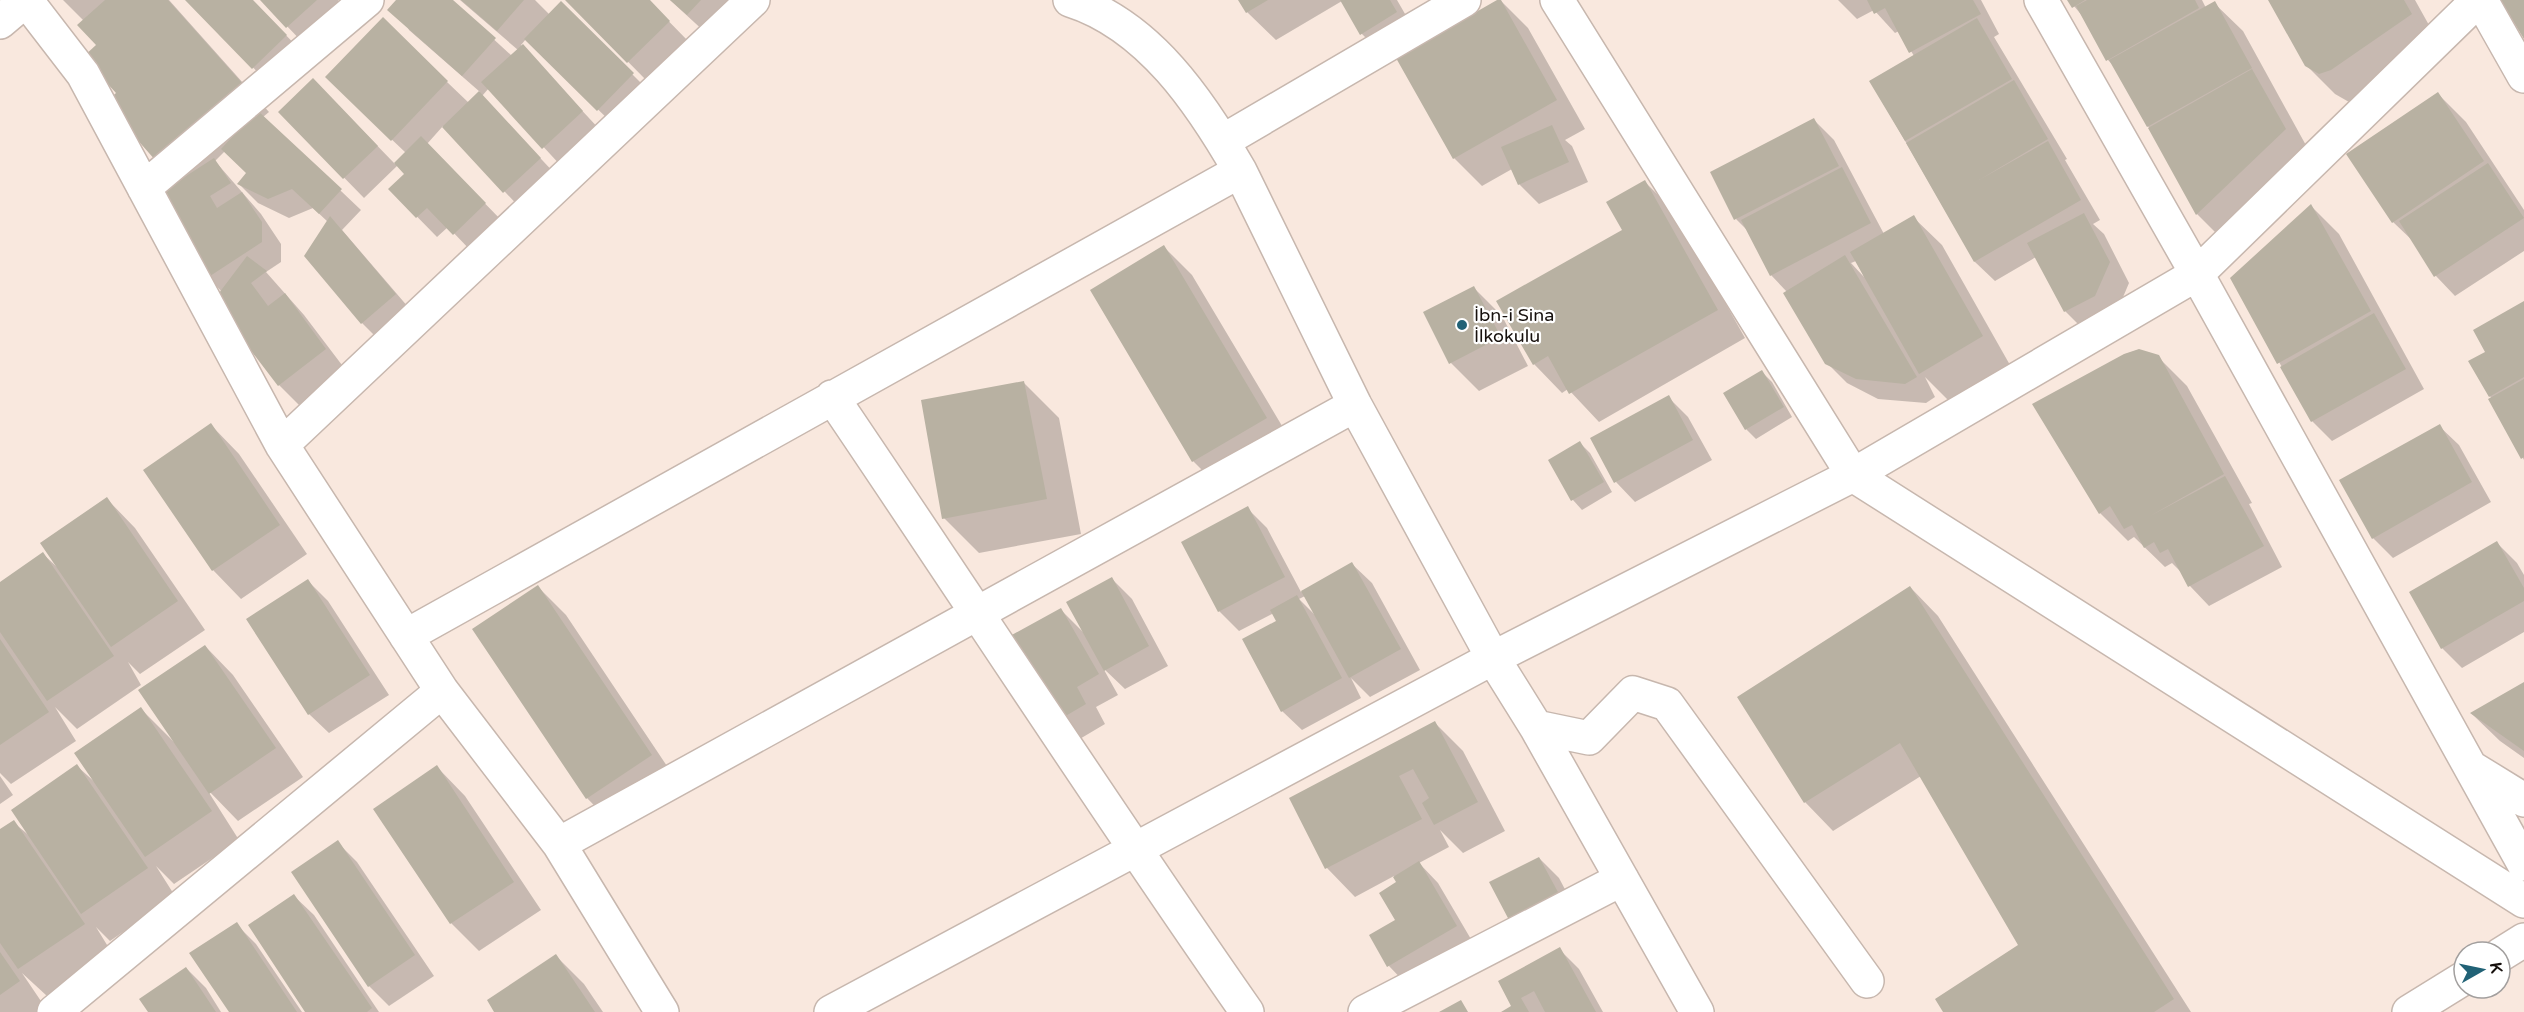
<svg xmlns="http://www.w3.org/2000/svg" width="2524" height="1012" viewBox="0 0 2524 1012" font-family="'Varela Round',sans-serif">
<rect width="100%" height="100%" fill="#f9e8de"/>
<!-- shadow -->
<path fill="#0003" fill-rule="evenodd" d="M 63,0 L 169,0 L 269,112 L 263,117 L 361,210 L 342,230 L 415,315 L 382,343 L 362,323 L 328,222 L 313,208 L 289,218 L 258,203 L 239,184 L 248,174 L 225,151 L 215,161 L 261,214 L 281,244 L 281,262 L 266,272 L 304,315 L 345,369 L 299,405 L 279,385 L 222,292 L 208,277 L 179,182 L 157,160 L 118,93 L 98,45 L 84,21 Z
M 187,0 L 252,0 L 306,56 L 273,88 Z
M 262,0 L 338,0 L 347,10 L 307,47 Z
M 398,0 L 451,0 L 512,56 L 518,50 L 460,0 L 535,0 L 550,15 L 561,3 L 652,94 L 618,129 L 526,39 L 521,45 L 602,132 L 563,168 L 489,88 L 482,96 L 559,178 L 524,212 L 443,126 L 427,144 L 505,224 L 474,254 L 448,227 L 437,237 L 390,189 L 406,174 L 398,165 L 364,198 L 280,112 L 333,100 L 395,164 L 406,153 L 347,97 L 447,82 L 469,103 L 480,92 L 409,30 Z
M 567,0 L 648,0 L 689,42 L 648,82 Z
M 670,0 L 739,0 L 707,34 Z
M 1240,0 L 1397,0 L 1416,33 L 1381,53 L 1362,34 L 1342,1 L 1276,40 L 1247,12 Z
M 1500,0 L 1528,28 L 1585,129 L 1565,140 L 1572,146 L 1588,182 L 1539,204 L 1519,184 L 1512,169 L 1482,186 L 1454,158 Z
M 1838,0 L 1981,0 L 1999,34 L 1994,37 L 2067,159 L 2065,160 L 2100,220 L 2093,224 L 2104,234 L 2129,283 L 2115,316 L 2085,331 L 2065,311 L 2036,257 L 1995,281 L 1975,262 L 1871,82 L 1914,56 L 1899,31 L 1895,33 L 1874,10 L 1857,19 Z
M 2069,0 L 2202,0 L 2206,8 L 2214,3 L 2243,31 L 2313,158 L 2225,242 L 2197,214 L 2115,67 L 2108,60 L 2084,18 Z
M 2270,0 L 2415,0 L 2439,43 L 2360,98 L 2349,102 L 2335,94 L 2306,65 Z
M 2438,94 L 2466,122 L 2524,210 L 2524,251 L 2455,296 L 2436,276 L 2415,243 L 2393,222 L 2348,154 Z
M 1814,120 L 1834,140 L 1884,234 L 1913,217 L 1942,245 L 2010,365 L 1949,401 L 1925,377 L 1935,397 L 1926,403 L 1878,399 L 1847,383 L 1827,363 L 1787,292 L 1771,275 L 1748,231 L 1736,219 ZM 1856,261 L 1864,277 L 1851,263 Z
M 1645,182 L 1673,210 L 1745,338 L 1599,422 L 1568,389 L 1562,393 L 1534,364 L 1624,231 Z
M 2311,206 L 2339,234 L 2424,389 L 2332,441 L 2312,421 L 2232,278 Z
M 1164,247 L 1192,275 L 1294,446 L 1221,489 L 1193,461 Z
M 1474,288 L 1502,316 L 1528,366 L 1479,391 L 1451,363 Z
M 2524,302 L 2524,460 L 2490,396 L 2487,352 Z
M 2158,357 L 2187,386 L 2252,503 L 2249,504 L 2282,567 L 2209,606 L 2190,586 L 2182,573 L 2172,563 L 2165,567 L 2134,537 L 2128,541 L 2100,513 L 2034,405 Z
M 1762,372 L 1772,382 L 1792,417 L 1756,439 L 1746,429 Z
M 1024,383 L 1059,418 L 1081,534 L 979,553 L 944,518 Z
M 1668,397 L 1688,417 L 1712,460 L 1635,502 L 1616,482 Z
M 211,425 L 239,454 L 307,554 L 241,599 L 213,570 L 145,470 Z
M 2439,426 L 2459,445 L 2491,502 L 2393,558 L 2373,538 Z
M 1580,443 L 1590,453 L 1612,492 L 1582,510 L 1573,500 Z
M 107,499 L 135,528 L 205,630 L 140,674 L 128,662 L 141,685 L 77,729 L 55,707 L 76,741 L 11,784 L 0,773 L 0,584 L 43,554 L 57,567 Z
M 1247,508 L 1267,528 L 1301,592 L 1352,564 L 1372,583 L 1420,670 L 1370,697 L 1351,678 L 1361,698 L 1302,730 L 1282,711 L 1278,621 L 1274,613 L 1239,631 L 1219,611 L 1183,543 ZM 1305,596 L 1315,615 L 1299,599 Z
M 2497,543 L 2517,563 L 2524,575 L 2524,632 L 2462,668 L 2442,648 Z
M 1112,579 L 1132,599 L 1168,666 L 1125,689 L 1103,668 L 1118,695 L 1096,707 L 1105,724 L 1078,740 L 1058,720 L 1061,610 L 1084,633 Z
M 308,581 L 328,601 L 389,695 L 329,733 L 309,714 Z
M 538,587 L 566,615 L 679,784 L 615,827 L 587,798 L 474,630 Z
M 1910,587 L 1938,616 L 2191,1012 L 1945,1012 L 2020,945 L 1921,776 L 1833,831 L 1805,802 Z
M 205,646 L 233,675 L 303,777 L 238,821 L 206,788 L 239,840 L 174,884 L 156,866 L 175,896 L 110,941 L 96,927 L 112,953 L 47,996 L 22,973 L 47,1010 L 44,1012 L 0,1012 L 0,831 L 13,822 L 31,837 L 77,766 L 98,785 L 141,709 L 174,742 Z
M 2524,683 L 2524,758 L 2500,741 L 2472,714 Z
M 1435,723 L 1463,751 L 1505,831 L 1463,853 L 1440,830 L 1449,847 L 1419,863 L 1438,883 L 1475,946 L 1408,986 L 1389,966 L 1397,920 L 1398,883 L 1394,876 L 1355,897 L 1327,868 L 1291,798 Z
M 437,767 L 465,796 L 541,910 L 479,951 L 451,923 Z
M 0,776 L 13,795 L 0,804 Z
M 337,842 L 357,862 L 434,976 L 389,1006 L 369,986 Z
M 1539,858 L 1559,878 L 1578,914 L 1530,939 Z
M 294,896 L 314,915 L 379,1012 L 307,1012 Z
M 236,924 L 256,944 L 302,1012 L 230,1012 Z
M 1559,949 L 1579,969 L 1603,1012 L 1504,1012 L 1513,1007 Z
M 555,955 L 584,984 L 603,1012 L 496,1012 Z
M 186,968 L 206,988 L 221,1012 L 149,1012 Z"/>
<!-- building -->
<path fill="#b8b1a2" d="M 105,0 L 168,0 L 242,83 L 156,161 L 105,103 L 116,93 L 83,57 L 96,45 L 77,25 Z
M 185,0 L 253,0 L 287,35 L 252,69 Z
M 260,0 L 317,0 L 286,28 Z
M 396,0 L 453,0 L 496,38 L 462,76 L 387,10 Z
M 461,0 L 524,0 L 497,31 Z
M 565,0 L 650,0 L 670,21 L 627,63 Z
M 670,0 L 701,0 L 687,15 Z
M 1238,0 L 1268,0 L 1246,13 Z
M 1340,0 L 1390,0 L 1397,12 L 1360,35 Z
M 1497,0 L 1501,0 L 1557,100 L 1453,159 L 1396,58 Z
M 1867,0 L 1973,0 L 1981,14 L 1909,53 L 1885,8 L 1874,14 Z
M 2067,0 L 2085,0 L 2072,8 Z
M 2087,0 L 2195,0 L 2199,8 L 2106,61 L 2076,6 Z
M 2268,0 L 2404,0 L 2412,14 L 2331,70 L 2319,74 L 2305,66 Z
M 2500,0 L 2524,0 L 2524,39 Z
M 561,1 L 634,73 L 597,111 L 524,39 Z
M 2215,1 L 2252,68 L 2147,127 L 2109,60 Z
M 383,17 L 448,81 L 391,141 L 325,77 Z
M 1977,18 L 2012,79 L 1905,141 L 1869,81 Z
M 523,44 L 583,111 L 542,149 L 481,82 Z
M 2252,69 L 2286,129 L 2196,215 L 2148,128 Z
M 313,78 L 378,146 L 343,179 L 278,112 Z
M 2014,80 L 2048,139 L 1979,180 L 2048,141 L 2081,200 L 1974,262 L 1906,143 Z
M 479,91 L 541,158 L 503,193 L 442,127 Z
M 2438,92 L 2484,161 L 2392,223 L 2346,154 Z
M 257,110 L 342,189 L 319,214 L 292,189 L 268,199 L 237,184 L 246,173 L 221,149 Z
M 1814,118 L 1839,166 L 1734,220 L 1710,172 Z
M 1552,125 L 1569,162 L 1518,185 L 1501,147 Z
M 421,136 L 486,203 L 453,235 L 427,208 L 416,218 L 388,189 L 404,174 L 394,163 Z
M 214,158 L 231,183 L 210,196 L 217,208 L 242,192 L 262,222 L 262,242 L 207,278 L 155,196 Z
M 2488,163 L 2524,218 L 2434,277 L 2399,221 Z
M 1842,167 L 1871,223 L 1770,276 L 1741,220 Z
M 1645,180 L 1718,310 L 1569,394 L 1548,356 L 1533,365 L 1496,301 L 1622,230 L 1606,202 Z
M 2311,204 L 2371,311 L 2277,364 L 2230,278 Z
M 2084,213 L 2110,262 L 2095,296 L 2064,312 L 2027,243 Z
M 1914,215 L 1983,336 L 1919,374 L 1850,252 Z
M 330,216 L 396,294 L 361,324 L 304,256 Z
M 1164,245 L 1267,418 L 1192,462 L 1090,290 Z
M 1845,255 L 1917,377 L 1905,384 L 1856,379 L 1825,364 L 1783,293 Z
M 247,256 L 267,271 L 251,283 L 268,306 L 285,293 L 326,349 L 278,386 L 213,301 Z
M 1474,286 L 1501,337 L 1449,364 L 1423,312 Z
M 2524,301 L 2524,377 L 2489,397 L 2468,361 L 2485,352 L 2473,330 Z
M 2374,313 L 2406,369 L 2311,422 L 2280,367 Z
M 2139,349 L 2159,355 L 2224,474 L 2150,516 L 2225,476 L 2264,546 L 2188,587 L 2168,549 L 2160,553 L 2154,542 L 2144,548 L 2132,525 L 2124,529 L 2110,506 L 2099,514 L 2032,404 L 2124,354 Z
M 1762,370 L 1784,407 L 1745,430 L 1723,393 Z
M 2524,379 L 2524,457 L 2521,459 L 2488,399 Z
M 1024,381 L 1047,499 L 942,519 L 921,400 Z
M 1669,395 L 1693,440 L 1614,483 L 1590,438 Z
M 211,423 L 280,525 L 212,571 L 143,470 Z
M 2440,424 L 2472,482 L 2372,539 L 2339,480 Z
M 1580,441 L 1604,482 L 1571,501 L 1548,460 Z
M 107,497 L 178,601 L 111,647 L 40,543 Z
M 1248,506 L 1285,577 L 1218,612 L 1181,542 Z
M 2497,541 L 2524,588 L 2524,601 L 2441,649 L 2409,592 Z
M 43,552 L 114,656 L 47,701 L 0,632 L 0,582 Z
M 1352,562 L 1401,649 L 1349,678 L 1301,591 Z
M 1112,577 L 1149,646 L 1104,671 L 1066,602 Z
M 308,579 L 370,675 L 308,715 L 246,619 Z
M 538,585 L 652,755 L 586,799 L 472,629 Z
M 1910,586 L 2174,999 L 2154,1012 L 1943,1012 L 1935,999 L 2018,945 L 1900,743 L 1804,803 L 1737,697 Z
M 1297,595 L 1342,678 L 1281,712 L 1242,639 L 1276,621 L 1270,610 Z
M 1061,608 L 1099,674 L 1077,687 L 1086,704 L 1057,721 L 1010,636 Z
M 0,639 L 49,712 L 0,745 Z
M 205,645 L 276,748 L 209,794 L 138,690 Z
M 2524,682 L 2524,751 L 2470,713 Z
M 141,707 L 212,811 L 145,857 L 74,753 Z
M 1435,721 L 1478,802 L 1434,825 L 1422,803 L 1429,798 L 1413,769 L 1399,776 L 1422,819 L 1325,869 L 1289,798 Z
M 77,764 L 148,868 L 81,914 L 11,810 Z
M 437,765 L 514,882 L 450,924 L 373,809 Z
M 14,820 L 85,924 L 18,969 L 0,943 L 0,829 Z
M 338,840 L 415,955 L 368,987 L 291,872 Z
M 1539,857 L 1559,894 L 1509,920 L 1489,882 Z
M 1419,861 L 1457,926 L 1387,967 L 1369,935 L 1395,920 L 1379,893 L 1396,882 L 1393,877 Z
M 294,894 L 372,1008 L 367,1012 L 305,1012 L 248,925 Z
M 237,922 L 297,1012 L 229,1012 L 189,953 Z
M 1560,947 L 1596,1012 L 1545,1012 L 1534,991 L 1521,998 L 1529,1012 L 1501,1012 L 1511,1006 L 1498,981 Z
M 0,952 L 20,981 L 0,995 Z
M 556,954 L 595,1012 L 494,1012 L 487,1000 Z
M 186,967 L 216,1012 L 148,1012 L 139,999 Z
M 1461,1000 L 1468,1012 L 1439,1012 Z"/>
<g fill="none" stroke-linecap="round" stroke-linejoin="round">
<!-- minor casing -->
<g stroke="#c7b7ae" stroke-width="36">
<path id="minor" d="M 1070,0 C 1149,25 1201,103 1240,171 L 1355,405 L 1493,658 L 1536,727 L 1697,1012
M 1557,0 L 1853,475 L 2524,901
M 2041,0 L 2197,274 L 2524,864
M 2481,0 L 2524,76
M 0,22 L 26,0 L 83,74 L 282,445 L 442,691 L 559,844 L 662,1012
M 1223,141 L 1464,0
M 144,188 L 367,0
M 832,397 C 971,602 1105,809 1247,1012
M 282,445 L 753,0
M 406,636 L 1240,171
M 1536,727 L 1589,738 L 1633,693 L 1667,704 L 1867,981
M 2472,768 L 2524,800
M 559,844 L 1355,405
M 2500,955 L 2524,940
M 54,1012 L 442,691
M 831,1012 L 1493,658 L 1853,475 L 2197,274 L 2478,0
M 1365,1012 L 1622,879
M 2409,1012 L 2464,978"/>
</g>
<!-- minor -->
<use href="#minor" stroke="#fff" stroke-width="33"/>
</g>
<!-- markers -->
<circle fill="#216276" stroke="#fff" stroke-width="2" cx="1462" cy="325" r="6"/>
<g text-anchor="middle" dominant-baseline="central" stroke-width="4.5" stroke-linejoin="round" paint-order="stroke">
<!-- poi labels -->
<g font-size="18" fill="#16100d" stroke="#fff" text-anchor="start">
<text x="1474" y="315">İbn-i Sina<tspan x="1474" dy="21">İlkokulu</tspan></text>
</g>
</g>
<!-- north arrow -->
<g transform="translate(2482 970) rotate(81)"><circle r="28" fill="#ffffff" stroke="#a29f9e" stroke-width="1.5"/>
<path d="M0-4.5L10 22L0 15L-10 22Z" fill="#216276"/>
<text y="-9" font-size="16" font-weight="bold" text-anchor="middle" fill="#16100d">K</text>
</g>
</svg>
